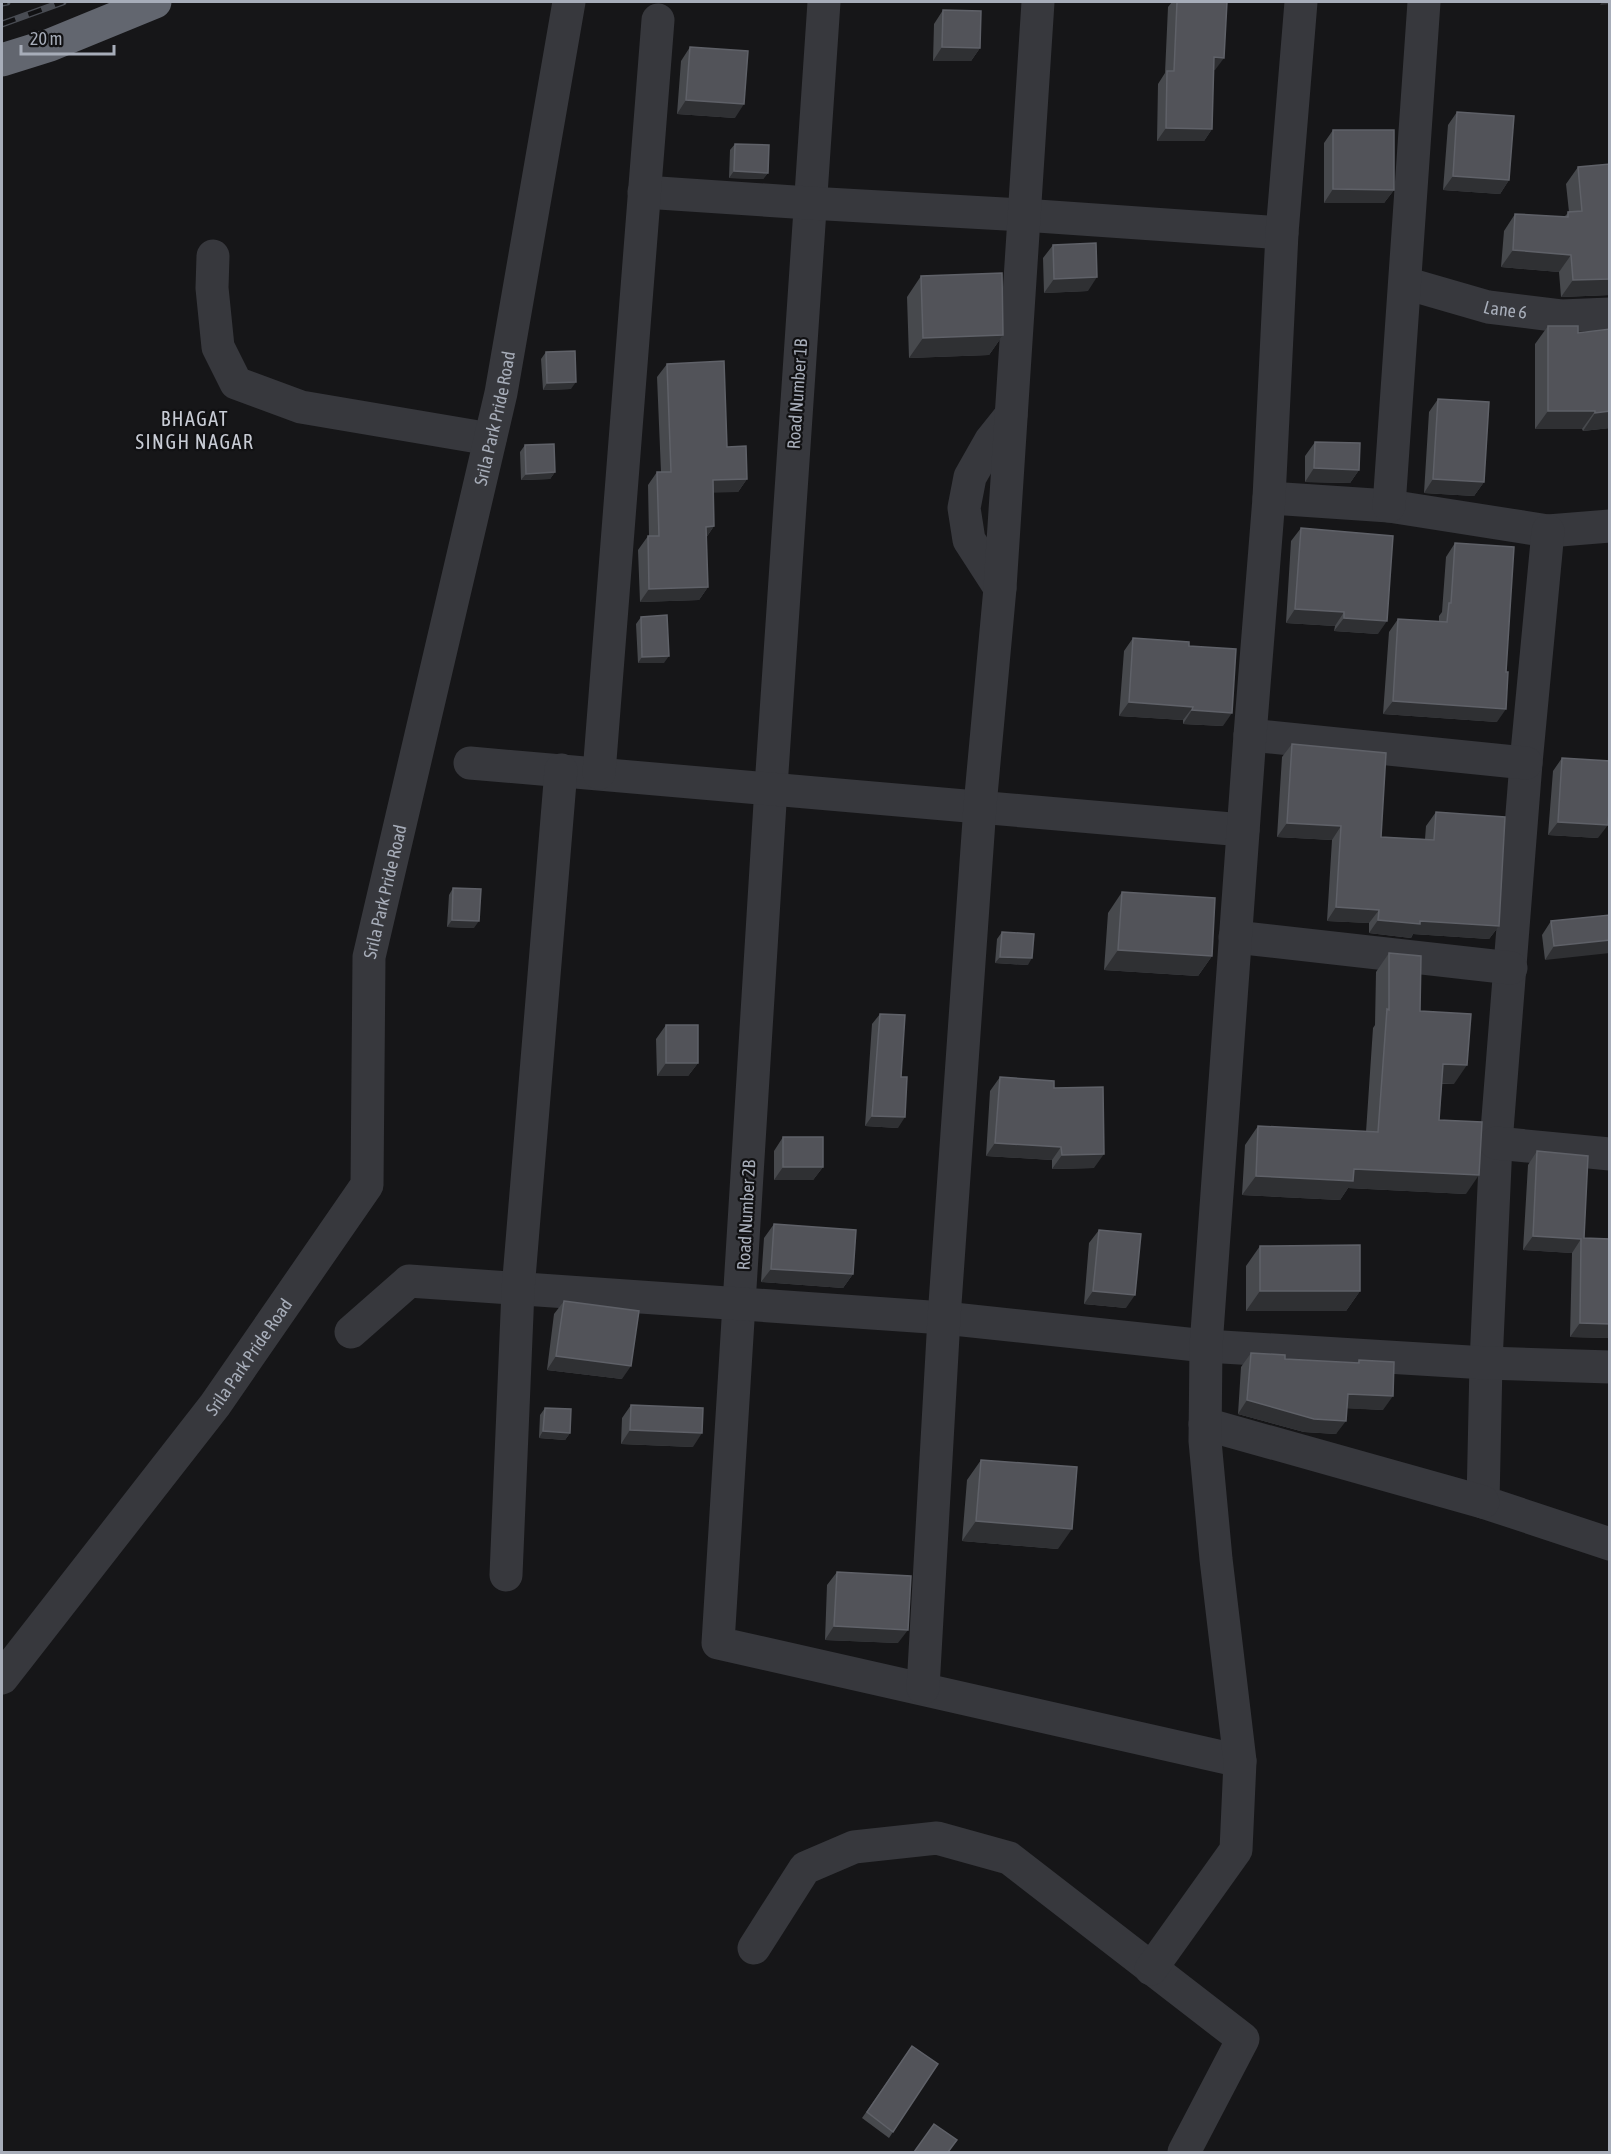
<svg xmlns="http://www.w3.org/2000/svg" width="1611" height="2154" viewBox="0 0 1611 2154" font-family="'Asap Condensed',sans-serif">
<rect width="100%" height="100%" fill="#161618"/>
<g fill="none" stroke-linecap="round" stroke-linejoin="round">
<!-- minor -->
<g stroke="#37383d" stroke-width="33">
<path d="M 824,2 L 771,787 L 718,1643 L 1240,1761"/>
<path d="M 644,192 L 809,203 L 1023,215 L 1282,233"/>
<path d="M 213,256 L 212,288 L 218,347 L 236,383 L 301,407 L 490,439"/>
<path id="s1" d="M 1405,283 L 1488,307 L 1561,316 L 1610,314"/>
<path d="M 1269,498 L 1389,506 L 1548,531 L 1610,526"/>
<path d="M 1389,506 L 1424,2"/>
<path d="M 1548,531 L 1526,763 L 1496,1143 L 1486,1363 L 1483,1502 L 1610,1544"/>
<path d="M 1000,588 L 969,540 L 964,508 L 970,477 L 991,440 L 1011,415"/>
<path d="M 1250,735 L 1526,763"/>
<path d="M 470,763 L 1243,830"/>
<path d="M 599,773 L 658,20"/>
<path d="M 1235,937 L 1511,968"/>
<path d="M 1496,1143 L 1610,1154"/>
<path d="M 351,1332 L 409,1281 L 944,1318 L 1206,1346 L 1486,1363 L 1610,1367"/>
<path d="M 1205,1424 L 1483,1502"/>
<path d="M 506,1575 L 518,1290 L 561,770"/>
<path id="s2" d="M 2,1678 L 215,1405 L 367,1185 L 369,957 L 501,393 L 569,2"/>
<path d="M 923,1688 L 944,1318 L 980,806 L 1000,588 L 1038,2"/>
<path d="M 754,1948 L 805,1868 L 854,1847 L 937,1838 L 1009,1858 L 1243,2039 L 1184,2152"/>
<path d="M 1151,1969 L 1236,1850 L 1240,1761 L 1216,1559 L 1205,1441 L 1206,1346 L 1250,735 L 1269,498 L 1282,233 L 1301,2"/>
</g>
<!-- highway -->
<path stroke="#62666f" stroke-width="33" d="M 2,60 L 50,45 L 155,2"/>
<!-- rail casing -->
<g stroke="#494c53" stroke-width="7">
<path id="rail" d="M 2,3 L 7,2
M 2,24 L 63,2"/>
</g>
<!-- rail -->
<use href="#rail" stroke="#111113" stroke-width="4.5" stroke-dasharray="14" stroke-linecap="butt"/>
</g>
<!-- wall -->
<path fill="#47494d" d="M 1172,2 L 1227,2 L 1215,70 L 1213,70 L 1212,129 L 1204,141 L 1157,141 L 1158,84 L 1165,73 L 1168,7 Z
M 943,10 L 980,48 L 971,61 L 933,61 L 934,24 Z
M 690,47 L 735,118 L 677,114 L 681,61 Z
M 1457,112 L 1509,180 L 1500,194 L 1443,190 L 1448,125 Z
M 1333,130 L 1394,190 L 1384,203 L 1324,203 L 1324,143 Z
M 735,144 L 768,173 L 763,179 L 729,178 L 730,150 Z
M 1610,164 L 1610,295 L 1561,297 L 1559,272 L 1501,267 L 1504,231 L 1515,214 L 1564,217 L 1569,212 L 1566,184 L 1578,167 Z
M 1053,245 L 1088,291 L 1044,293 L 1043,258 Z
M 921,276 L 1003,335 L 989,355 L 909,358 L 907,297 Z
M 1548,326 L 1578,333 L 1610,428 L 1583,431 L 1582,429 L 1535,429 L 1535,344 Z
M 546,352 L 571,389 L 543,390 L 541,359 Z
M 667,364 L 727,447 L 747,479 L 738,492 L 713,492 L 714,526 L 706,538 L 708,587 L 699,600 L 640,602 L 638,550 L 648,536 L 649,536 L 648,485 L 657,472 L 661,472 L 657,377 Z
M 1438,399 L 1484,482 L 1474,496 L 1424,493 L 1429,412 Z
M 1315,442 L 1359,470 L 1350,483 L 1305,482 L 1305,456 Z
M 525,445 L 555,472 L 550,479 L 521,480 L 520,452 Z
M 1301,528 L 1378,634 L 1334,631 L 1335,626 L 1286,623 L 1291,541 Z
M 1455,543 L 1497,722 L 1383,714 L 1389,632 L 1398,619 L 1439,622 L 1439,616 L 1442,612 L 1446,557 Z
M 641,617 L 664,663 L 638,663 L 636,624 Z
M 1133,638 L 1189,646 L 1223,726 L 1183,724 L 1183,720 L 1119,716 L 1124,651 Z
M 1292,744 L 1381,837 L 1425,839 L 1426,826 L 1436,812 L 1499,926 L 1489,939 L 1413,934 L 1411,938 L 1369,933 L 1369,923 L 1327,921 L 1332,840 L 1277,837 L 1282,757 Z
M 1562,758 L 1598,838 L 1548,835 L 1553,771 Z
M 453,888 L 474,928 L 447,927 L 449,895 Z
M 1122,892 L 1212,956 L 1198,976 L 1104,970 L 1108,913 Z
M 1610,915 L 1545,960 L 1542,935 L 1551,921 Z
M 1002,932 L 1028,965 L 995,963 L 997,939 Z
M 1389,953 L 1420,1011 L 1454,1084 L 1442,1084 L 1439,1120 L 1466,1194 L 1348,1188 L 1340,1200 L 1242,1195 L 1245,1145 L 1258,1126 L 1366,1132 L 1373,1028 L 1375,1025 L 1376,972 Z
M 880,1014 L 898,1128 L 865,1126 L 872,1024 Z
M 666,1025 L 698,1063 L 688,1076 L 657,1076 L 656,1039 Z
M 1000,1077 L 1054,1088 L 1094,1168 L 1052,1169 L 1052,1160 L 986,1156 L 990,1091 Z
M 783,1137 L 823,1167 L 813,1180 L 774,1180 L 774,1151 Z
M 1537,1151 L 1584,1238 L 1610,1239 L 1610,1338 L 1570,1337 L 1572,1253 L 1523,1250 L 1528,1165 Z
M 774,1224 L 853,1274 L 843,1288 L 761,1282 L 764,1238 Z
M 1099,1230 L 1126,1308 L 1084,1304 L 1089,1243 Z
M 1260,1246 L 1360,1291 L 1346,1311 L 1246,1311 L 1246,1266 Z
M 564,1301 L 622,1379 L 547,1370 L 554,1314 Z
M 1251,1353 L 1285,1359 L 1357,1363 L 1359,1360 L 1383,1410 L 1347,1408 L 1336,1434 L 1304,1432 L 1238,1414 L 1241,1367 Z
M 631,1405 L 693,1447 L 621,1444 L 622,1418 Z
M 545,1408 L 570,1433 L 565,1440 L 539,1438 L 540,1415 Z
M 981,1460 L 1058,1549 L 962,1541 L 967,1480 Z
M 837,1572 L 898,1643 L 825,1640 L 827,1585 Z
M 912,2046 L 938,2064 L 889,2138 L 862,2118 Z"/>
<!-- shaded-wall -->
<path fill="#2f3033" d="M 1602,2 L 1610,2 L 1610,4 L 1600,5 Z
M 942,47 L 980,48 L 971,61 L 933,61 Z
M 1214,57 L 1224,58 L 1215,70 L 1205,70 Z
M 686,100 L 744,104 L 735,118 L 677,114 Z
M 1166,128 L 1212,129 L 1204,141 L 1157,141 Z
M 734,171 L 768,173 L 763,179 L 729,178 Z
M 1453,176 L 1509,180 L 1500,194 L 1443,190 Z
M 1333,189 L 1394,190 L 1384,203 L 1324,203 Z
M 1513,250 L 1571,255 L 1559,272 L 1501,267 Z
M 1097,277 L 1088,291 L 1044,293 L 1054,279 Z
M 1610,279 L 1610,295 L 1561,297 L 1573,280 Z
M 1003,335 L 989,355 L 909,358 L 923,338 Z
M 576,382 L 571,389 L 543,390 L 547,383 Z
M 1548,411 L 1595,411 L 1582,429 L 1535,429 Z
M 1610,411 L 1610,428 L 1583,431 L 1595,413 Z
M 1314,468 L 1359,470 L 1350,483 L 1305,482 Z
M 555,472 L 550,479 L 521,480 L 526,474 Z
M 747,479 L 738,492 L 703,493 L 713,480 Z
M 1433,479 L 1484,482 L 1474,496 L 1424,493 Z
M 714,526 L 705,539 L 706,527 Z
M 708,587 L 699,600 L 640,602 L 649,589 Z
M 1295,609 L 1344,612 L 1335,626 L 1286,623 Z
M 1344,618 L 1387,621 L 1378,634 L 1334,631 Z
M 669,656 L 664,663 L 638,663 L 642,657 Z
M 1393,701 L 1506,709 L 1497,722 L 1383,714 Z
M 1129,702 L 1193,707 L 1183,720 L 1119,716 Z
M 1192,710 L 1232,713 L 1223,726 L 1183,724 Z
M 1558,822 L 1608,825 L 1598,838 L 1548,835 Z
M 1287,823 L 1341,826 L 1332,840 L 1277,837 Z
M 1336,907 L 1379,910 L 1369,923 L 1327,921 Z
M 452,920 L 479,921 L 474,928 L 447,927 Z
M 1378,920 L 1420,921 L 1499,926 L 1489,939 L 1413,934 L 1411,938 L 1369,933 Z
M 1610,940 L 1610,953 L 1545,960 L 1554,946 Z
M 1118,950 L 1212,956 L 1198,976 L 1104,970 Z
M 1000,957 L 1032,958 L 1028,965 L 995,963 Z
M 666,1063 L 698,1063 L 688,1076 L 657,1076 Z
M 1443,1064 L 1467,1065 L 1454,1084 L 1430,1083 Z
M 872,1116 L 905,1117 L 898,1128 L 865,1126 Z
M 995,1143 L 1061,1147 L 1052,1160 L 986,1156 Z
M 1104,1154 L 1094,1168 L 1052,1169 L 1062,1155 Z
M 783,1167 L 823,1167 L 813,1180 L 774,1180 Z
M 1354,1169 L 1479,1175 L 1466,1194 L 1348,1188 L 1340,1200 L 1242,1195 L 1256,1176 Z
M 1533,1236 L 1581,1239 L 1572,1253 L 1523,1250 Z
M 771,1269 L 853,1274 L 843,1288 L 761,1282 Z
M 1093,1291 L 1135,1295 L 1126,1308 L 1084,1304 Z
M 1260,1291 L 1360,1291 L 1346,1311 L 1246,1311 Z
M 1580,1323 L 1610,1324 L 1610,1338 L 1570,1337 Z
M 556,1356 L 631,1366 L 622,1379 L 547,1370 Z
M 1348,1394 L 1393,1396 L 1383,1410 L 1338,1408 Z
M 1247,1400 L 1346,1421 L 1336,1434 L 1304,1432 L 1238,1414 Z
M 630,1430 L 702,1433 L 693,1447 L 621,1444 Z
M 543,1431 L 570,1433 L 565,1440 L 539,1438 Z
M 976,1521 L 1072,1529 L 1058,1549 L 962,1541 Z
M 834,1626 L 908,1630 L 898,1643 L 825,1640 Z"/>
<!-- building -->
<path fill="#525359" stroke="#5f6168" stroke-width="1.5" d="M 1177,2 L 1227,2 L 1224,58 L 1214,57 L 1212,129 L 1166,128 L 1167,71 L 1174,71 Z
M 943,10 L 981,11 L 980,48 L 942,47 Z
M 690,47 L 748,51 L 744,104 L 686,100 Z
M 1457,112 L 1514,116 L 1509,180 L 1453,176 Z
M 1333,130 L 1394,130 L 1394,190 L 1333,189 Z
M 735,144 L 769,145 L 768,173 L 734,171 Z
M 1610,164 L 1610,279 L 1573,280 L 1571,255 L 1513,250 L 1515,214 L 1568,217 L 1568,212 L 1582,211 L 1578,167 Z
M 1096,243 L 1097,277 L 1054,279 L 1053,245 Z
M 1002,273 L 1003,335 L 923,338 L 921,276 Z
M 1548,326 L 1578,326 L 1578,333 L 1610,329 L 1610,411 L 1595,413 L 1595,411 L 1548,411 Z
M 575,351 L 576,382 L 547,383 L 546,352 Z
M 724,361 L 727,447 L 746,446 L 747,479 L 713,480 L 714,526 L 706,527 L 708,587 L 649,589 L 648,536 L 659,536 L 657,472 L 671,472 L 667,364 Z
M 1438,399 L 1489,402 L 1484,482 L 1433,479 Z
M 1315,442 L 1360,443 L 1359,470 L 1314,468 Z
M 554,444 L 555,472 L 526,474 L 525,445 Z
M 1301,528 L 1393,536 L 1387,621 L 1344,618 L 1344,612 L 1295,609 Z
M 1455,543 L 1514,547 L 1506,672 L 1508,672 L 1506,709 L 1393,701 L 1398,619 L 1447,622 L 1449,603 L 1451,603 Z
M 667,615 L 669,656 L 642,657 L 641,617 Z
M 1133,638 L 1189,642 L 1189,646 L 1236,649 L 1232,713 L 1192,710 L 1193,707 L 1129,702 Z
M 1292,744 L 1386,753 L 1381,837 L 1434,840 L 1436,812 L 1505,817 L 1499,926 L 1420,921 L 1420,924 L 1378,920 L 1379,910 L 1336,907 L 1341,826 L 1287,823 Z
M 1562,758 L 1610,761 L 1610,798 L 1608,825 L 1558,822 Z
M 453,888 L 481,889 L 479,921 L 452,920 Z
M 1122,892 L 1215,898 L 1212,956 L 1118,950 Z
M 1610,915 L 1610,940 L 1554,946 L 1551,921 Z
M 1002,932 L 1034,934 L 1032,958 L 1000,957 Z
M 1389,953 L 1421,956 L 1420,1011 L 1471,1014 L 1467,1065 L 1443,1064 L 1439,1120 L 1482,1122 L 1479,1175 L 1354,1169 L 1353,1181 L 1256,1176 L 1258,1126 L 1378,1132 L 1387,1009 L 1389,1010 Z
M 880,1014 L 905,1015 L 901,1077 L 907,1077 L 905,1117 L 872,1116 Z
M 666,1025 L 698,1025 L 698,1063 L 666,1063 Z
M 1000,1077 L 1054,1081 L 1054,1088 L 1103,1087 L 1104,1154 L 1062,1155 L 1061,1147 L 995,1143 Z
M 783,1137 L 823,1137 L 823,1167 L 783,1167 Z
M 1537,1151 L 1588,1156 L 1584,1238 L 1610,1239 L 1610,1324 L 1580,1323 L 1581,1239 L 1533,1236 Z
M 774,1224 L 856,1230 L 853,1274 L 771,1269 Z
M 1099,1230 L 1141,1234 L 1135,1295 L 1093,1291 Z
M 1360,1245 L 1360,1291 L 1260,1291 L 1260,1246 Z
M 564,1301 L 639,1311 L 631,1366 L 556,1356 Z
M 1251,1353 L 1285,1355 L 1285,1359 L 1359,1363 L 1359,1360 L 1394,1362 L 1393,1396 L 1348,1394 L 1346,1421 L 1314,1419 L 1247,1400 Z
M 631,1405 L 703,1408 L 702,1433 L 630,1430 Z
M 545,1408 L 571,1409 L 570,1433 L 543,1431 Z
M 981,1460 L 1077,1467 L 1072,1529 L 976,1521 Z
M 837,1572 L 911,1576 L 908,1630 L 834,1626 Z
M 912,2046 L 938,2064 L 893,2132 L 867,2112 Z
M 934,2124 L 957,2140 L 948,2152 L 914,2152 Z"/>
<g text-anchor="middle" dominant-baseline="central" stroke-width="4.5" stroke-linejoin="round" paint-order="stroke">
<!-- street labels -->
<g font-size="18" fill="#a7adb9" stroke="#111113">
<text stroke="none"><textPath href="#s1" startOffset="104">Lane 6</textPath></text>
<text transform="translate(797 394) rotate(-86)">Road Number 1B</text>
<text stroke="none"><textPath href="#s2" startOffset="1395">Srila Park Pride Road</textPath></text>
<text stroke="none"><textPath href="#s2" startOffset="909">Srila Park Pride Road</textPath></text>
<text transform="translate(746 1215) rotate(-87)">Road Number 2B</text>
<text stroke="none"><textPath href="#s2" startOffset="405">Srila Park Pride Road</textPath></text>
</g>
<!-- neighbourhood labels -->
<g font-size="20" letter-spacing="1.5" fill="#c8ccd5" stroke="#111113">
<text x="195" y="418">BHAGAT<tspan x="195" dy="23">SINGH NAGAR</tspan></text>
</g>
</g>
<!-- border -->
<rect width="1611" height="2154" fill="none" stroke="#a7adb9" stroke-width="6"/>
<!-- scale -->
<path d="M21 45v9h93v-9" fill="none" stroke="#a7adb9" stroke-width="3"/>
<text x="30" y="45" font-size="18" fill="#a7adb9" stroke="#111113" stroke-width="4.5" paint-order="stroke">20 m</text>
</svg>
